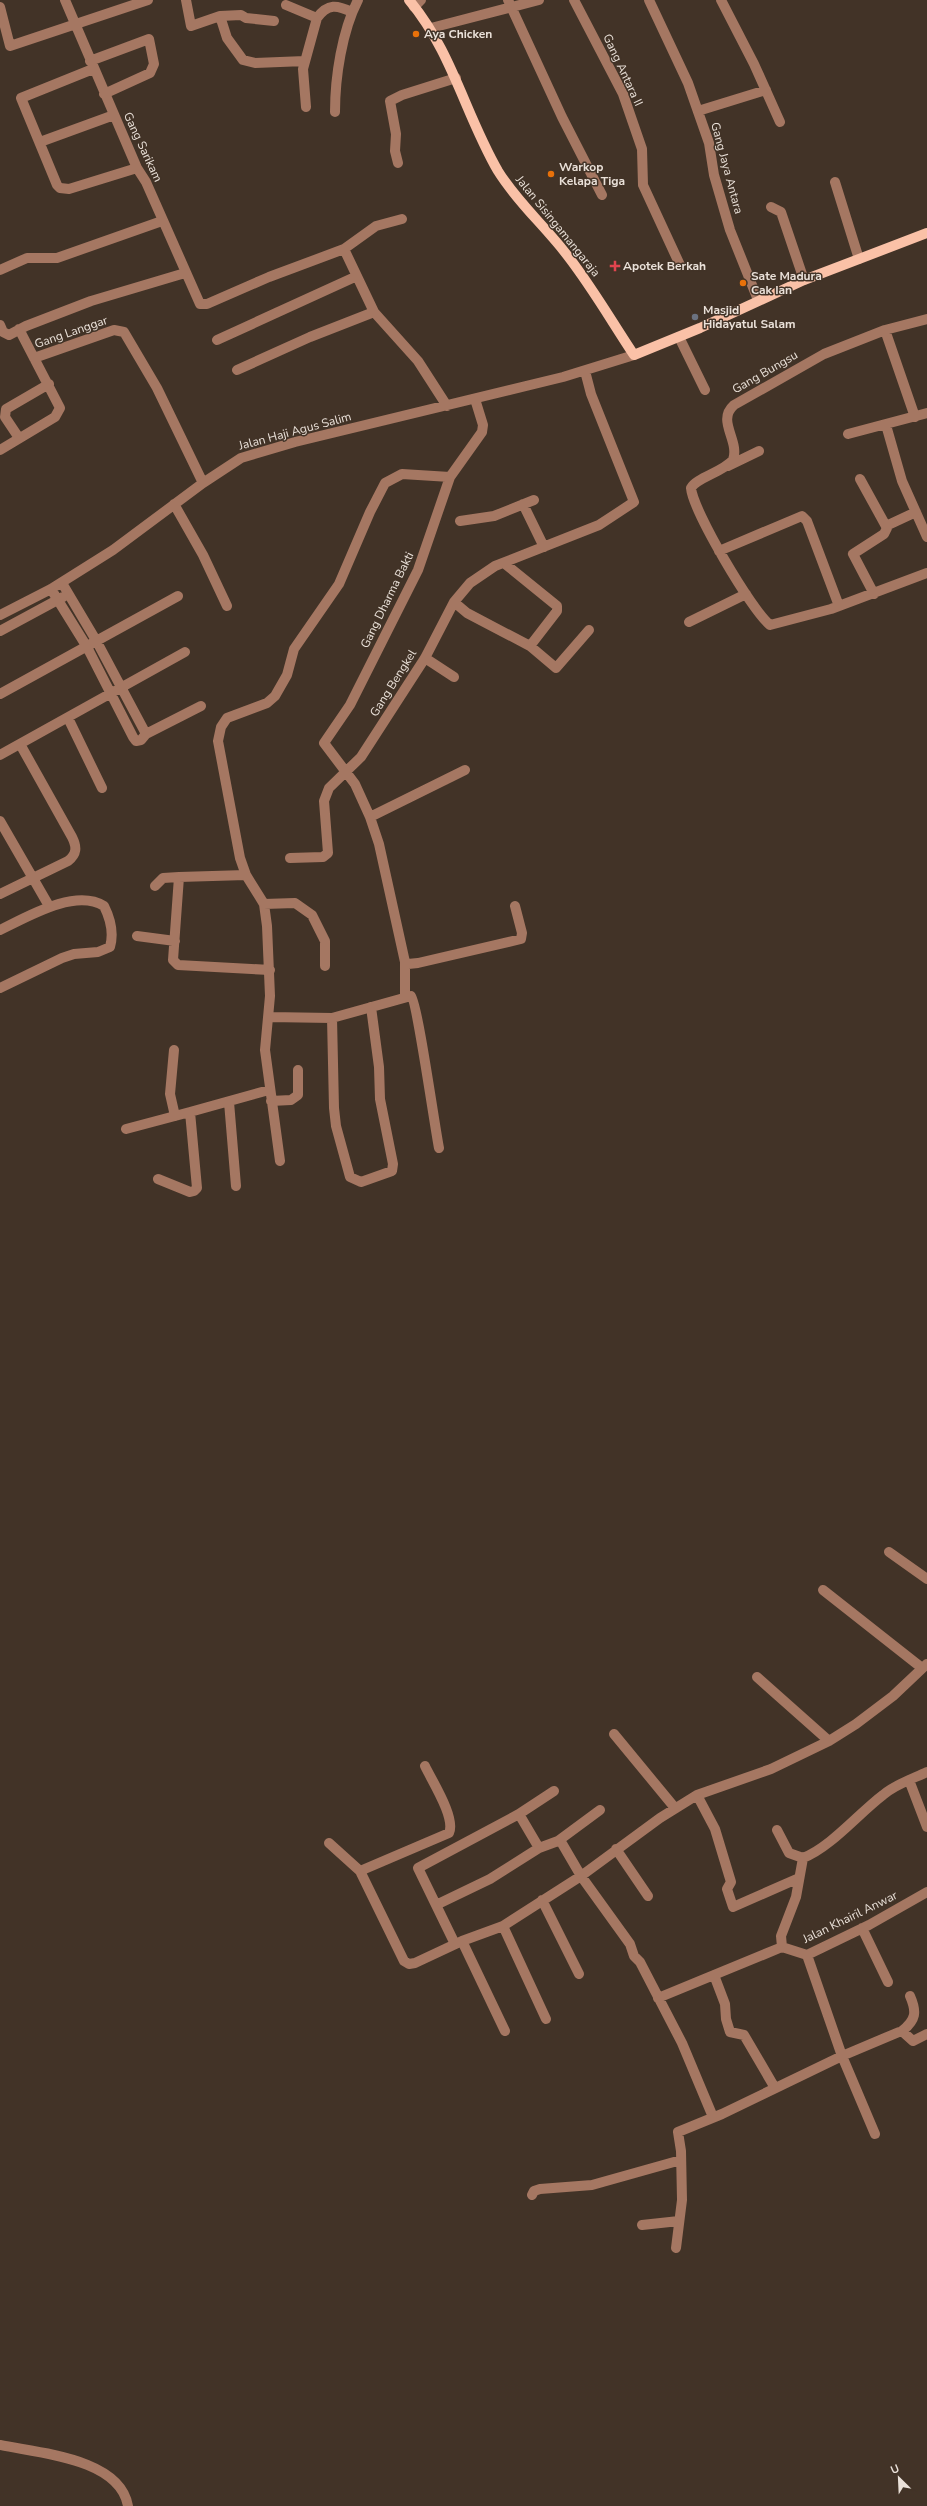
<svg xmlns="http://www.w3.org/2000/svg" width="927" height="2506" viewBox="0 0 927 2506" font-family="'Nunito Sans',sans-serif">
<rect width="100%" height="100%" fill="#423327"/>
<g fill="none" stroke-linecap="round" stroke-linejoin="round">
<!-- minor -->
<path stroke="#a57762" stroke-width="10" d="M 65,0 L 137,168 L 146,182 L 200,304 L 207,304 L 269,277 L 344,249 L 376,226 L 402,219
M 186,0 L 191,26 L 220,16 L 241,15 L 246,18 L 274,21
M 508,0 L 562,117 L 602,195
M 574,0 L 623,94 L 642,149 L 643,185 L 680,265
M 649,0 L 688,83 L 709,143 L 714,175 L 730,230 L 758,300
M 721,0 L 754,64 L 780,122
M 286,5 L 317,18 C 328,3 337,5 352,12
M 0,7 L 10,46 L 148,0
M 414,7 L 421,0
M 220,16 L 227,38 L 243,60 L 255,63 L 305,61
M 431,28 L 539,0
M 90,61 L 149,39 L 154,64 L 150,73 L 104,94
M 93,69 L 21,98 L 57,185 L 60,188 L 69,189 L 137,168
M 306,107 L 303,69 L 317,18
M 698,111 L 766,90
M 335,112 C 335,77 342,31 358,0
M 40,142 L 114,115
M 398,163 L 395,151 L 396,134 L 390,101 L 402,95 L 456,78
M 835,182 L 859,259
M 771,207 L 781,212 L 804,280
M 344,249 L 374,312 L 418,361 L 447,406
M 0,270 L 27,258 L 57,258 L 162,221
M 927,319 L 885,330 L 824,354 L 734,405 C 716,421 740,440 733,460 C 723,472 696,478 691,488 C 693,511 752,611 770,625 L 831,609 L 927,573
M 0,325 L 3,332 L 9,335 L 26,326 L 91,301 L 185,273
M 885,330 L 915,417
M 679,337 L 705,390
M 217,340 L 357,276
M 34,358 L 114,330 L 124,332 L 157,388 L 203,483
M 237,370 L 310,337 L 374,312
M 475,399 L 483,425 L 482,432 L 450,477 L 418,570 L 350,705 L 324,743 L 355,784 L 370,817 L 379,844 L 405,962 L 408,964 L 418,963 L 521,939 L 522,933 L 515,906
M 886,425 L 902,481 L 927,537
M 848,434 L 927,413
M 19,438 L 5,417 L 6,409 L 49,384
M 0,450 L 55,417 L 60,408 L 19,329
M 728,466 L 759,451
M 860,479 L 887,528 L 884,534 L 853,554 L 874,594
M 174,504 L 203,555 L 227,606
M 523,504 L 544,547
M 460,521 L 494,516 L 534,500
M 886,526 L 916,512
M 719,551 L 802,516 L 807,521 L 839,606
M 51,589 L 87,647 L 133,737 L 136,741 L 141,740 L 146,734 L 97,642 L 62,583
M 454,602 L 467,613 L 530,646 L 557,611 L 557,606 L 504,563
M 0,615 L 51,589 L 113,550 L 203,483 L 241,458 L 295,442 L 563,377 L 634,355
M 689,622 L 746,594
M 0,631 L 63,597
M 530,646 L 556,668 L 589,630
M 425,658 L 454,677
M 0,694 L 178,596
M 68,718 L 102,788
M 146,734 L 201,706
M 0,755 L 185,652
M 370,817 L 465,770
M 0,821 L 49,906
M 290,858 L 323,857 L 328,853 L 324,801 L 329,788 L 361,757 L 425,658 L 454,602 L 470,583 L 495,566 L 599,525 L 634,502 L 591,394 L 585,371
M 246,875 L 179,877 L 173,960 L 178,965 L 270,970
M 155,886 L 163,878 L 179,877
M 0,894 L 68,861 C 77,854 77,847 72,837 L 20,744
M 264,904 L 295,903 L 312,915 L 325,941 L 325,966
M 0,930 C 27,917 75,888 104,906 C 110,918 114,933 110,947 L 98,952 L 74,954 L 62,958 L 0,988
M 137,936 L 175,941
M 405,962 L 405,996
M 269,1017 L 332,1018 L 411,996 C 417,1001 435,1128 439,1148
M 332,1018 L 334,1108 L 336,1126 L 350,1177 L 361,1182 L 392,1171 L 393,1164 L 380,1099 L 379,1067 L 371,1007
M 174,1050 L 170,1094 L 175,1116
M 271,1101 L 291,1100 L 298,1095 L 298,1070
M 229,1102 L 236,1186
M 126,1129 L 190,1112
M 280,1161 L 265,1050 L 270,996 L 267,926 L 264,904 L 246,875 L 240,858 L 218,741 L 221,727 L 227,718 L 267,703 L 275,696 L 287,675 L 294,649 L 339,584 L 370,512 L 385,483 L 402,474 L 450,477
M 158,1179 L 190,1192 L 194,1191 L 197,1188 L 190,1112 L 269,1090
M 889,1552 L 927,1579
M 823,1590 L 922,1668
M 757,1677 L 829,1741
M 614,1734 L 675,1808
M 909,1780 L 927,1827
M 697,1795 L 715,1829 L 731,1882 L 727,1889 L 733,1907 L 799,1878
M 519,1814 L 554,1791
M 777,1830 L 789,1853 L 803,1858
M 560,1840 L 581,1876 L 630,1944 L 634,1956 L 640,1962 L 682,2043 L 713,2117
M 329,1843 L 360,1871 L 404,1961 L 409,1964 L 415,1963 L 462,1941 L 503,1926 L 581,1876 L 660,1818 L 697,1795 L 771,1769 L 829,1741 L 856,1724 L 893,1696 L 927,1664
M 616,1849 L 648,1896
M 360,1871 L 449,1833 C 456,1818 432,1781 425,1766
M 542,1900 L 579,1974
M 436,1905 L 490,1879 L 539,1848 L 558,1841 L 600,1810
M 503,1926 L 546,2019
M 862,1928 L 888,1982
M 462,1941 L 505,2031
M 455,1944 L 418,1868 L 519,1814 L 539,1848
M 782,1947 L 781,1936 L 796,1897 L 803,1858 C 831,1847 858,1814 883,1795 C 896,1784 912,1779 927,1772
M 782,1947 L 807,1955 L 869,1925 L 927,1892
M 807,1955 L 842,2056 L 875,2134
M 714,1975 L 725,2004 L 726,2019 L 730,2032 L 744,2035 L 775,2088
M 658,1998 L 782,1947
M 902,2031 C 916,2020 917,2012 910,1996
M 532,2195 L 534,2191 L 540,2189 L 592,2185 L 681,2160
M 642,2225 L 679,2221
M 676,2248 L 682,2200 L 681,2151 L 678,2132 L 722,2114 L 842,2056 L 899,2032 L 903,2032 L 913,2041 L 927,2034
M 0,2445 C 38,2453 120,2458 128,2506"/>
<!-- major -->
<path stroke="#fac1a7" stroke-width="10" d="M 409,0 C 452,51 465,114 498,171 C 517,202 545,226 567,255 C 592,287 612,322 634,355 L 700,328 L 804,280 L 927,233"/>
</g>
<!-- markers -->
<g fill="#e8710a" stroke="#423327" stroke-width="1.5">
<circle cx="416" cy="34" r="4"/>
<circle cx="551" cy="174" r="4"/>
<circle cx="743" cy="283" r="4"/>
</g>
<path fill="#e0444e" stroke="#423327" stroke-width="1.5" d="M613 260h4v4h4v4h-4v4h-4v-4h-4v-4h4z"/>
<circle fill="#6b7280" stroke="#423327" stroke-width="1.5" cx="695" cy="317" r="4"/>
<g text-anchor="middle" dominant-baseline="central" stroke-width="3" stroke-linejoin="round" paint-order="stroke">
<!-- poi labels -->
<g font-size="12" font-weight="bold" fill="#eae1d9" stroke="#423327" text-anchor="start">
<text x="424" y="34">Aya Chicken</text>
<text x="559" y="167">Warkop<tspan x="559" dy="14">Kelapa Tiga</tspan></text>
<text x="623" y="266">Apotek Berkah</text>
<text x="751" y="276">Sate Madura<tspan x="751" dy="14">Cak Ian</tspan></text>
<text x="703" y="310">Masjid<tspan x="703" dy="14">Hidayatul Salam</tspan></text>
</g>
<!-- street labels -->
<g font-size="12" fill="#eae1d9" stroke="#423327">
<text transform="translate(623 70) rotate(65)">Gang Antara II</text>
<text transform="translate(143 147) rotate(65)">Gang Sarikam</text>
<text transform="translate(727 168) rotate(75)">Gang Jaya Antara</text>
<text transform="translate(558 226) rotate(51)">Jalan Sisingamangaraja</text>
<text transform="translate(71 332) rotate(-19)">Gang Langgar</text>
<text transform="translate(765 372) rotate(-30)">Gang Bungsu</text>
<text transform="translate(295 431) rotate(-15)">Jalan Haji Agus Salim</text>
<text transform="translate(387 600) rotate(-64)">Gang Dharma Bakti</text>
<text transform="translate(393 683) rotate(-58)">Gang Bengkel</text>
<text transform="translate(850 1917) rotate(-26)">Jalan Khairil Anwar</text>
</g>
</g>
<!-- north arrow -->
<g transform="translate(899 2478) rotate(336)" stroke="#423327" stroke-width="3" paint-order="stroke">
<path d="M0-3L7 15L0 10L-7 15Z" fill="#eae1d9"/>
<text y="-6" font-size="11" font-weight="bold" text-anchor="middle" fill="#eae1d9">U</text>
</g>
</svg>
